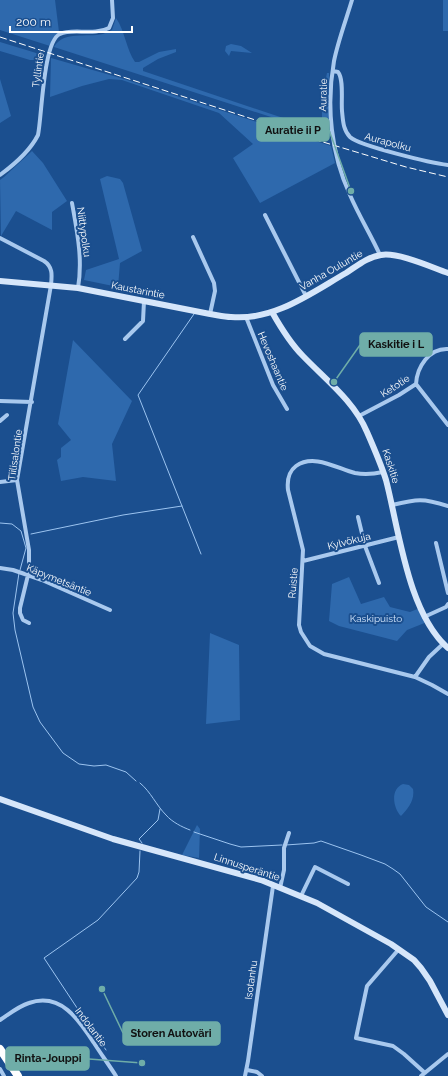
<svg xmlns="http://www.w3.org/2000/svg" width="448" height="1076" viewBox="0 0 448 1076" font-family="Raleway,sans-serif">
<rect width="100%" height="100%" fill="#1b4f8f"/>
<!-- green -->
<path fill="#2e69ad" d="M 0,0 L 55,0 L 59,32 L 54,37 L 50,46 L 0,30 Z
M 443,0 L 448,0 L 448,31 L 443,31 Z
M 116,18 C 125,31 126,49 135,62 L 139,62 L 159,52 L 176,49 L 176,52 L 158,59 L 143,68 L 143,71 L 319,130 L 322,126 L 322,98 L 327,73 L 329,73 L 330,136 L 54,47 C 64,30 87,38 103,34 C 106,33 109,31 112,30 Z
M 0,42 L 46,56 L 43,60 L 30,60 L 0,51 Z
M 231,44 L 241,46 L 252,53 L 231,51 L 229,56 L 225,51 L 226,46 Z
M 51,58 L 124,79 L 331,146 L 335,163 L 260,203 L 233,158 L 253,144 L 219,113 L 122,80 L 109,79 L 82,86 L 50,97 Z
M 0,79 L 11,116 L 0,123 Z
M 32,151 L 43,163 L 67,201 L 52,212 L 52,230 L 16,211 L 1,236 L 0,180 L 4,177 Z
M 107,176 L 120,179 L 123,183 L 142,251 L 120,263 L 118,287 L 84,280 L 86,270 L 119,259 L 100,179 Z
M 73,340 L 132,401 L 112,444 L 116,481 L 83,477 L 61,481 L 57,460 L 61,457 L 61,448 L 71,440 L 58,424 Z
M 349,577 L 361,604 L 384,597 L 390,607 L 410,612 L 420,608 L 427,622 L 407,630 L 397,641 L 339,626 L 329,621 L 332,584 Z
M 210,633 L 239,645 L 240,720 L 206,724 Z
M 403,784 L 409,785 L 413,789 C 415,800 408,809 401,816 C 393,808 390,789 403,784 Z
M 197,825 L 200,829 L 199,858 L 182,855 Z"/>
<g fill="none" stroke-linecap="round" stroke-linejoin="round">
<!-- stream -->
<path stroke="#9cc4f0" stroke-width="1" d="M 194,314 L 138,395 L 201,554
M 0,523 L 12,524 L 21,531 L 26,548 L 20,570
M 31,534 L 123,515 L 182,506
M 19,573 L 13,613 L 15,630 L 33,707 L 40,722 L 63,753 L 79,764 L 94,766 L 106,765 L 126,772 L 136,781
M 140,783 C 151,792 156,805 166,815 C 172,822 182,827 190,830
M 194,832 L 230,844 L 241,847 L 282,845
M 142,843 L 139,839 L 158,820 L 160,809
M 286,845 L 314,843 L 321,841 L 361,855 L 385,864 L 393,869 L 400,874 L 426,907 L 448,922
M 87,1023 L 44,958 L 98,920 L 137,878 L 139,872 L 140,851
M 94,1032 L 106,1050"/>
<!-- street -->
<path stroke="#a9c9ee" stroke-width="4" d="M 352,0 C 346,20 338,41 334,61 C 326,106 331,154 350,195 C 359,216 371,235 380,255
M 333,71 L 338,72 C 344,79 341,101 342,111 C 343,120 343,130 350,137 C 360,146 431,163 448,165
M 0,175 C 15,164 30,151 38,135 C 42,116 43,41 60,34 C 72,28 94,36 109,28 L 113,18 L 112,0
M 72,203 C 77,231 83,259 78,288
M 265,215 L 306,296
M 193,237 L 214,283 L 215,291 L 210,314
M 0,238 L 44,261 C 53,267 52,275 51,285 L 17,480 L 29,550 L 29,571 L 20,608 L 20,613 L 23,620 L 29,623
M 246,317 L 273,385 L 287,409
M 125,339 L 143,321 L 144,301
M 416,384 L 448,425
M 0,401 L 32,402
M 359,416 L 399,395 L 416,384 C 417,367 429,348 448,349
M 0,421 L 7,415
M 383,472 C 374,474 365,475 355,473 C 338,469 314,453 296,466 C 288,472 287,481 288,490 L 303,550 L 299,625 L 301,632 L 310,646 L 324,654 L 415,677 L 432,685 L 448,694
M 0,482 L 17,480
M 392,505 C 417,499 423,498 448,506
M 358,517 L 365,546 L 379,583
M 436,543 L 448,593
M 303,561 L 399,537
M 0,568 L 13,570 L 42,580 L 110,610
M 424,617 L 446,607 L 448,604
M 415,677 L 429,657 L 443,644
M 280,888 L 284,870 L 284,848 L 289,833
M 301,896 L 315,867 L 348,884
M 399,949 L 367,986 L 356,1038 L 393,1046 L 404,1054 L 425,1073
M 0,1020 C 9,1014 19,1006 29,1003 C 61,992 79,1020 94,1043 C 101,1054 109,1065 116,1076
M 0,1069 L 4,1076
M 247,1070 L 257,1072 L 262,1076
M 245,1076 L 248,1061 L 273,886
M 421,1076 L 448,1054"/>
<!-- secondary -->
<path stroke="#d6e6fa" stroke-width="6" d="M 0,281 L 78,288 L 210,314 C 217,315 224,317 231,317 C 274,321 311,293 346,273 C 357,266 367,257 381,255 C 398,252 431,267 448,273
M 272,312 C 281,328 290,343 303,356 C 326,380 354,401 367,432 C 374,448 381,464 386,480 C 399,530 408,613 448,648
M 0,799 L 113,839 L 261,880 L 317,903 L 391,944 L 414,960 L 421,968 L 430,981 L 448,1015"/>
<!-- highway -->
<path stroke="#fff" stroke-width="8" d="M 0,1049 L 18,1076"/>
<!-- rail -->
<path stroke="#fff" stroke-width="1" stroke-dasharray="7 3" stroke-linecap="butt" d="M 0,37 L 323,142 L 406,167 L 448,177"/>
</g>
<g text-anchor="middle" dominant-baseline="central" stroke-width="4" stroke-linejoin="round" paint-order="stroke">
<!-- street labels -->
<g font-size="10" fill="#fff" stroke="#1b4f8f">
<text transform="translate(38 70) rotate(-82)">Tyllintie</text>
<text transform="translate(323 95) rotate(-88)">Auratie</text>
<text transform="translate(388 142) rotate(15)">Aurapolku</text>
<text transform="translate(84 232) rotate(82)">Niittypolku</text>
<text transform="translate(331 270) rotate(-30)">Vanha Ouluntie</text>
<text transform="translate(138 290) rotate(11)">Kaustarintie</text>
<text transform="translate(273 361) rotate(67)">Hevoshaantie</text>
<text transform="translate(395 386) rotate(-33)">Ketotie</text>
<text transform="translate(15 455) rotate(-82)">Tiilisalontie</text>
<text transform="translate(391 466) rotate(72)">Kaskitie</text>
<text transform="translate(349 541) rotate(-14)">Kylvökuja</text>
<text transform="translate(59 580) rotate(22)">Käpymetsäntie</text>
<text transform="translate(293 583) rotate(-85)">Ruistie</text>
<text transform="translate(247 867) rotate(18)">Linnusperäntie</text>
<text transform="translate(251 980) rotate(-82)">Isotanhu</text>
<text transform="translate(91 1027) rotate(53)">Indolantie</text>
</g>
<!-- park labels -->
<g font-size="10" fill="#cfe3fa" stroke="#1b4f8f">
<text x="376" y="618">Kaskipuisto</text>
</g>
</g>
<!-- callouts -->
<path fill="none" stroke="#6fada8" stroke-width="1.5" d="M351 191L329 130M334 382L360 345M102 989L123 1033M142 1063L89 1059"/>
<g fill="#6fada8" stroke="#1b4f8f" stroke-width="1.5">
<circle cx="351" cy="191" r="4"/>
<circle cx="334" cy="382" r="4"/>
<circle cx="102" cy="989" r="4"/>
<circle cx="142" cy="1063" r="4"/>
</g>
<g fill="#6fada8" stroke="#6fada8" stroke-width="1.5">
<rect x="257" y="118" width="72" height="23" rx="4"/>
<rect x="360" y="333" width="72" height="23" rx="4"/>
<rect x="123" y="1022" width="97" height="23" rx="4"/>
<rect x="6" y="1047" width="83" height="23" rx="4"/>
</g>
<g font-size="11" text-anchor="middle" font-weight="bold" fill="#111">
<text x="293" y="134">Auratie ii P</text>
<text x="396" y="348">Kaskitie i L</text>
<text x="171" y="1037">Storen Autoväri</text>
<text x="48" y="1062">Rinta-Jouppi</text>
</g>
<!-- scale -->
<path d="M10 26v6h122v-6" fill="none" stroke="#ffffff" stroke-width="2"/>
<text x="16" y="26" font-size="12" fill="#ffffff" stroke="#1b4f8f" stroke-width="3" paint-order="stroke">200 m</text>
</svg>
